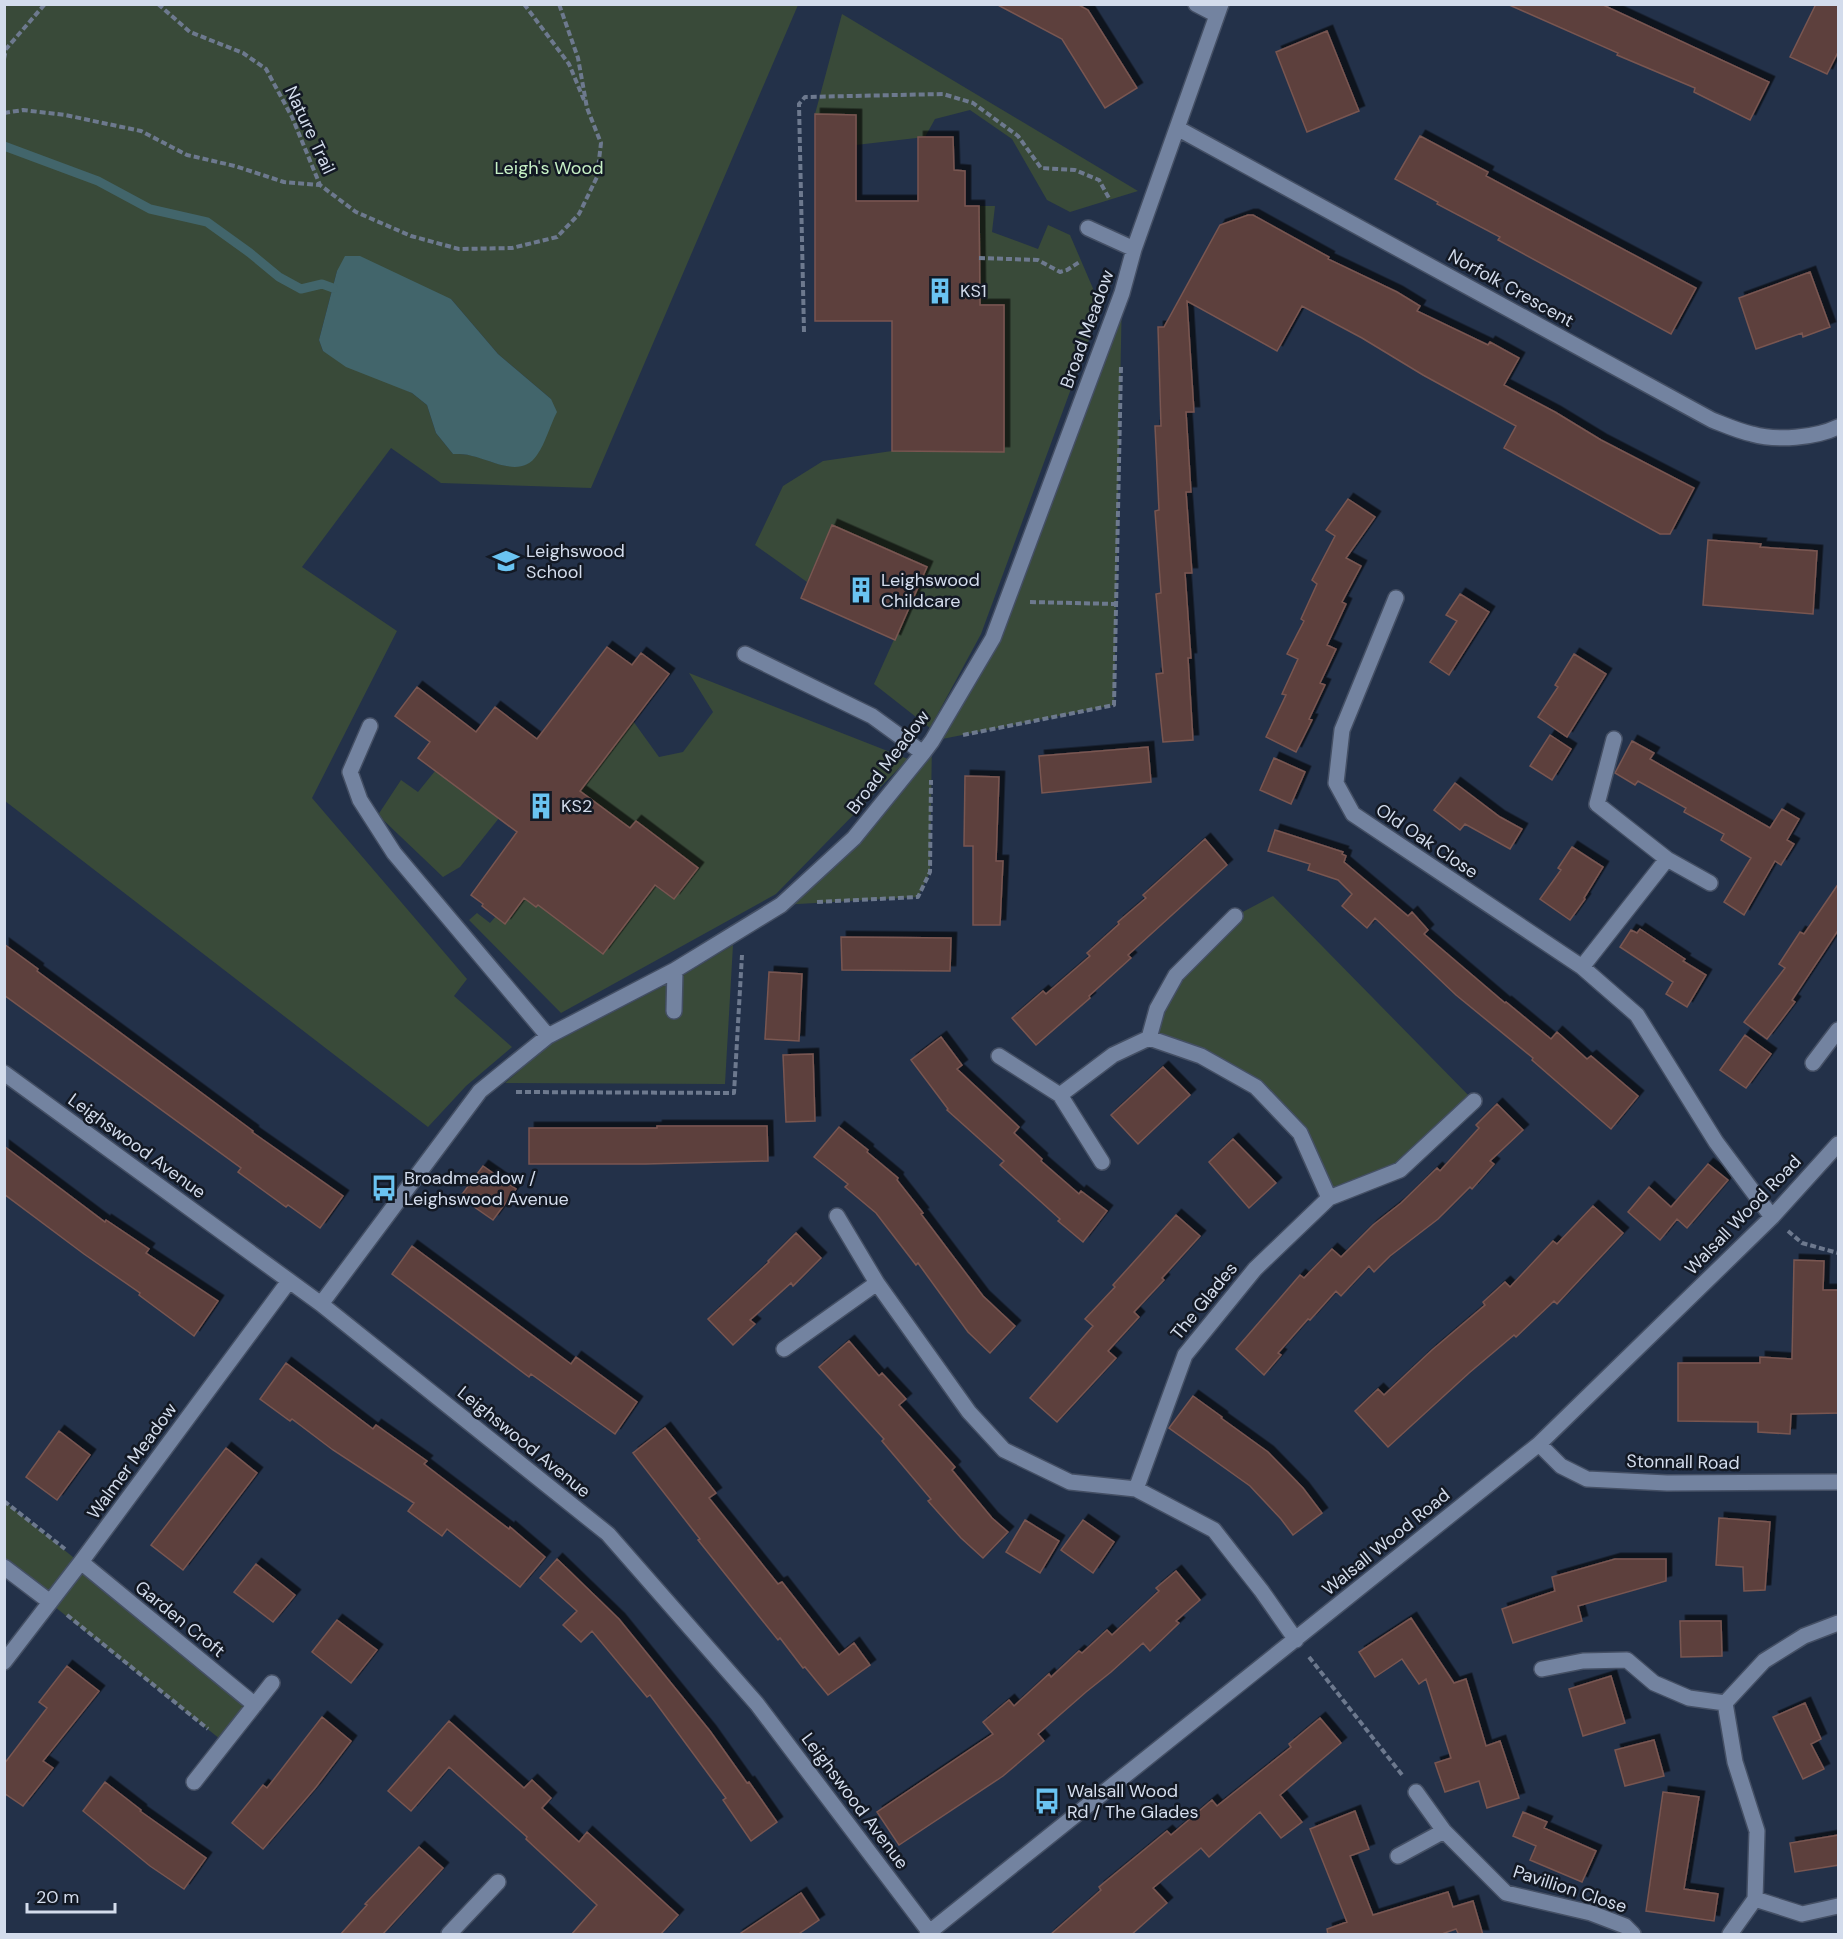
<svg xmlns="http://www.w3.org/2000/svg" width="1843" height="1939" viewBox="0 0 1843 1939" font-family="'DM Sans',sans-serif">
<defs>
<filter id="shadow"><feDropShadow dx="5.5" dy="-5.5" stdDeviation="0" flood-color="#0009"/></filter>
</defs>
<rect width="100%" height="100%" fill="#233149"/>
<!-- green -->
<path fill="#394a39" fill-rule="evenodd" d="M 4,5 L 798,5 L 591,488 L 441,483 L 391,448 L 302,567 L 397,631 L 312,798 L 467,979 L 454,996 L 512,1047 L 466,1086 L 428,1127 L 5,801 ZM 337,271 L 451,299 L 498,354 L 551,399 L 525,465 C 500,469 495,461 473,456 C 467,454 460,454 453,454 L 436,433 L 427,405 L 412,393 L 323,351 L 319,340 Z
M 842,14 L 1138,191 L 1070,212 L 1047,200 L 1012,139 L 970,110 L 935,119 L 925,137 L 856,145 L 856,115 L 815,114 Z
M 979,206 L 995,206 L 992,232 L 1038,249 L 1048,225 L 1070,235 L 1101,307 L 981,634 L 930,728 L 874,684 L 927,566 L 832,525 L 807,582 L 755,545 L 783,486 L 823,461 L 892,451 L 1004,451 L 1004,305 L 971,305 L 979,278 Z
M 1122,293 L 1114,705 L 932,741 L 930,872 L 918,897 L 781,905 L 854,838 L 923,753 L 993,638 Z
M 689,673 L 908,759 L 776,894 L 561,1013 L 469,920 L 477,913 L 490,923 L 496,916 L 505,924 L 524,898 L 536,907 L 570,862 L 603,953 L 655,886 L 674,899 L 698,867 L 636,821 L 630,828 L 580,791 L 633,721 L 659,757 L 683,752 L 713,712 Z
M 435,771 L 499,818 L 460,867 L 443,877 L 378,815 L 401,780 L 418,792 Z
M 1273,896 L 1474,1101 L 1400,1170 L 1329,1198 L 1300,1133 L 1256,1087 L 1149,1038 L 1157,1009 L 1235,916 Z
M 733,945 L 725,1084 L 505,1083 L 549,1045 L 677,979 Z
M 4,1501 L 255,1705 L 225,1743 L 5,1567 Z"/>
<!-- water -->
<path fill="#42656b" d="M 345,256 L 360,256 L 451,299 L 498,354 L 551,399 L 557,412 C 550,425 546,442 537,455 C 521,479 492,460 472,456 C 466,454 460,454 453,454 L 436,433 L 427,405 L 412,393 L 346,367 L 323,351 L 319,340 L 337,271 Z"/>
<g fill="none" stroke-linecap="round" stroke-linejoin="round">
<!-- stream -->
<path stroke="#42656b" stroke-width="9" d="M 4,146 L 98,181 L 150,209 L 207,222 L 250,253 L 279,277 L 301,289 L 322,284 L 333,288"/>
</g>
<!-- building -->
<path fill="#5d403c" stroke="#795651" stroke-width="1.5" filter="url(#shadow)" d="M 996,4 L 1077,4 L 1088,10 L 1137,88 L 1105,108 L 1062,39 Z
M 1507,4 L 1601,4 L 1769,82 L 1750,120 L 1694,92 L 1695,88 L 1617,55 L 1618,53 Z
M 1816,4 L 1839,4 L 1839,50 L 1827,74 L 1790,57 Z
M 1327,31 L 1359,111 L 1307,132 L 1276,52 Z
M 815,114 L 856,115 L 856,201 L 918,201 L 918,137 L 953,137 L 954,170 L 965,171 L 965,206 L 979,206 L 980,305 L 1004,305 L 1004,452 L 892,451 L 892,321 L 815,321 Z
M 1420,136 L 1488,172 L 1486,176 L 1696,288 L 1671,334 L 1498,240 L 1500,237 L 1437,204 L 1438,202 L 1395,179 Z
M 1248,215 L 1253,215 L 1329,257 L 1328,259 L 1397,292 L 1420,306 L 1417,311 L 1488,345 L 1490,342 L 1519,358 L 1504,385 L 1555,412 L 1601,440 L 1694,488 L 1670,534 L 1660,534 L 1504,448 L 1516,426 L 1423,375 L 1362,338 L 1302,306 L 1277,351 L 1187,301 L 1194,412 L 1186,412 L 1191,492 L 1186,492 L 1192,573 L 1185,573 L 1191,658 L 1188,658 L 1193,740 L 1163,742 L 1156,674 L 1163,673 L 1156,594 L 1161,593 L 1155,511 L 1159,510 L 1155,426 L 1161,426 L 1158,327 L 1164,327 L 1220,225 Z
M 1810,272 L 1830,327 L 1803,337 L 1802,333 L 1756,349 L 1739,298 Z
M 1348,499 L 1375,517 L 1346,558 L 1361,566 L 1342,602 L 1346,604 L 1327,645 L 1336,649 L 1320,683 L 1325,685 L 1309,719 L 1312,720 L 1296,752 L 1266,737 L 1286,695 L 1282,694 L 1298,659 L 1287,654 L 1304,621 L 1301,619 L 1317,584 L 1312,580 L 1335,536 L 1326,530 Z
M 832,525 L 927,567 L 895,640 L 801,598 Z
M 1708,540 L 1761,544 L 1760,547 L 1817,551 L 1813,614 L 1703,605 Z
M 1460,594 L 1489,612 L 1449,675 L 1430,662 L 1457,621 L 1446,615 Z
M 607,647 L 632,665 L 641,653 L 669,674 L 580,791 L 630,828 L 636,821 L 698,868 L 674,899 L 655,885 L 603,954 L 538,905 L 536,907 L 524,898 L 505,924 L 482,906 L 483,904 L 471,895 L 517,832 L 418,758 L 430,742 L 395,716 L 417,687 L 476,732 L 495,707 L 537,739 Z
M 1574,654 L 1606,674 L 1567,737 L 1538,717 L 1558,687 L 1555,685 Z
M 1550,735 L 1571,749 L 1552,780 L 1530,766 Z
M 1632,741 L 1654,753 L 1650,759 L 1770,828 L 1782,809 L 1799,819 L 1787,840 L 1794,844 L 1781,865 L 1775,861 L 1744,915 L 1724,902 L 1751,858 L 1721,840 L 1724,834 L 1684,812 L 1686,808 L 1638,781 L 1635,785 L 1615,773 Z
M 1148,747 L 1151,782 L 1042,793 L 1039,756 Z
M 1274,758 L 1305,772 L 1291,804 L 1260,790 Z
M 965,776 L 999,777 L 996,861 L 1003,861 L 1000,925 L 973,925 L 973,846 L 964,846 Z
M 1455,783 L 1500,817 L 1522,829 L 1510,849 L 1465,824 L 1460,830 L 1434,810 Z
M 1275,830 L 1343,852 L 1342,854 L 1346,856 L 1344,862 L 1408,916 L 1412,912 L 1428,930 L 1424,934 L 1505,1003 L 1506,1002 L 1551,1039 L 1557,1032 L 1587,1059 L 1591,1056 L 1638,1096 L 1611,1129 L 1532,1060 L 1533,1058 L 1456,995 L 1375,918 L 1367,928 L 1342,906 L 1352,894 L 1338,880 L 1308,870 L 1310,864 L 1268,851 Z
M 1205,839 L 1227,865 L 1128,955 L 1131,958 L 1089,996 L 1090,998 L 1036,1045 L 1012,1018 L 1043,991 L 1046,994 L 1090,956 L 1087,953 L 1119,924 L 1118,922 L 1146,898 L 1143,895 Z
M 1572,847 L 1603,867 L 1584,898 L 1585,899 L 1570,920 L 1540,899 L 1561,870 L 1558,868 Z
M 1839,883 L 1839,929 L 1792,1000 L 1795,1002 L 1767,1039 L 1744,1022 L 1785,968 L 1779,964 L 1800,932 L 1804,934 Z
M 1640,929 L 1685,959 L 1683,961 L 1706,975 L 1687,1007 L 1666,994 L 1673,982 L 1620,947 L 1631,930 L 1637,933 Z
M 841,937 L 951,938 L 950,971 L 842,970 Z
M 4,944 L 38,969 L 37,971 L 253,1131 L 252,1132 L 343,1196 L 320,1228 L 288,1205 L 286,1207 L 238,1172 L 241,1168 L 4,995 Z
M 769,972 L 802,974 L 799,1041 L 765,1039 Z
M 1745,1035 L 1771,1054 L 1746,1088 L 1720,1070 Z
M 941,1037 L 962,1065 L 957,1069 L 1019,1127 L 1014,1133 L 1042,1159 L 1041,1161 L 1079,1194 L 1081,1191 L 1107,1211 L 1083,1242 L 1058,1221 L 1060,1219 L 1000,1165 L 1004,1161 L 947,1110 L 948,1109 L 911,1060 Z
M 813,1054 L 815,1121 L 786,1122 L 783,1055 Z
M 1163,1067 L 1190,1095 L 1138,1144 L 1111,1115 Z
M 1497,1104 L 1523,1130 L 1490,1161 L 1494,1164 L 1472,1189 L 1470,1187 L 1438,1219 L 1390,1256 L 1374,1272 L 1369,1266 L 1341,1296 L 1336,1291 L 1310,1320 L 1308,1319 L 1278,1353 L 1281,1355 L 1264,1375 L 1236,1349 L 1300,1275 L 1304,1278 L 1332,1249 L 1341,1257 L 1373,1225 L 1401,1203 L 1437,1168 L 1440,1171 L 1479,1128 L 1476,1125 Z
M 657,1126 L 767,1126 L 768,1161 L 645,1164 L 529,1164 L 529,1128 L 657,1128 Z
M 839,1127 L 868,1150 L 867,1152 L 898,1178 L 897,1180 L 923,1213 L 921,1214 L 983,1296 L 1015,1326 L 990,1353 L 968,1332 L 918,1263 L 916,1265 L 876,1213 L 845,1187 L 848,1184 L 814,1157 Z
M 1233,1139 L 1276,1183 L 1249,1208 L 1209,1162 Z
M 4,1146 L 105,1222 L 106,1220 L 149,1249 L 146,1253 L 218,1301 L 194,1336 L 139,1295 L 140,1293 L 84,1254 L 4,1194 Z
M 1708,1164 L 1728,1180 L 1687,1228 L 1677,1219 L 1660,1240 L 1628,1212 L 1649,1187 L 1671,1207 Z
M 483,1166 L 516,1189 L 493,1220 L 460,1197 Z
M 1593,1206 L 1623,1233 L 1557,1304 L 1554,1301 L 1516,1337 L 1514,1335 L 1469,1373 L 1388,1447 L 1355,1411 L 1378,1389 L 1384,1395 L 1432,1350 L 1485,1305 L 1483,1302 L 1505,1282 L 1510,1287 L 1553,1241 L 1557,1244 Z
M 1176,1215 L 1200,1236 L 1162,1278 L 1164,1280 L 1134,1312 L 1139,1317 L 1108,1351 L 1116,1358 L 1057,1422 L 1030,1398 L 1093,1326 L 1085,1319 L 1115,1287 L 1113,1285 Z
M 796,1233 L 821,1258 L 793,1286 L 791,1283 L 750,1320 L 755,1324 L 733,1345 L 708,1319 L 769,1262 L 768,1261 Z
M 412,1246 L 571,1364 L 576,1357 L 637,1402 L 615,1434 L 531,1374 L 529,1377 L 392,1274 Z
M 1794,1260 L 1824,1261 L 1823,1290 L 1839,1290 L 1839,1413 L 1791,1414 L 1790,1434 L 1758,1432 L 1758,1422 L 1678,1421 L 1678,1363 L 1760,1363 L 1760,1357 L 1792,1359 Z
M 849,1341 L 879,1376 L 882,1373 L 906,1399 L 899,1405 L 955,1467 L 952,1470 L 992,1518 L 1008,1532 L 983,1558 L 961,1538 L 928,1501 L 931,1499 L 882,1441 L 884,1439 L 819,1367 Z
M 286,1363 L 373,1429 L 376,1425 L 427,1461 L 424,1464 L 509,1529 L 510,1527 L 545,1557 L 520,1587 L 447,1529 L 442,1536 L 408,1511 L 414,1503 L 333,1450 L 292,1419 L 290,1421 L 260,1399 Z
M 1193,1396 L 1222,1417 L 1221,1418 L 1268,1452 L 1303,1488 L 1322,1513 L 1293,1535 L 1281,1519 L 1250,1486 L 1169,1428 Z
M 665,1428 L 716,1493 L 709,1498 L 778,1584 L 782,1582 L 839,1655 L 854,1643 L 870,1665 L 828,1695 L 805,1667 L 803,1668 L 780,1638 L 778,1640 L 698,1540 L 700,1539 L 633,1453 Z
M 59,1431 L 90,1455 L 57,1500 L 26,1477 Z
M 226,1448 L 257,1473 L 183,1570 L 151,1545 Z
M 1719,1518 L 1770,1522 L 1765,1590 L 1744,1591 L 1743,1567 L 1716,1565 Z
M 1025,1520 L 1059,1541 L 1040,1573 L 1006,1552 Z
M 1083,1520 L 1114,1542 L 1093,1573 L 1061,1550 Z
M 557,1559 L 619,1619 L 710,1731 L 747,1783 L 749,1782 L 777,1822 L 751,1841 L 723,1800 L 726,1798 L 650,1695 L 647,1697 L 592,1631 L 581,1642 L 563,1625 L 577,1611 L 540,1578 Z
M 1615,1559 L 1666,1559 L 1666,1581 L 1578,1606 L 1582,1621 L 1513,1643 L 1502,1609 L 1555,1591 L 1552,1577 Z
M 256,1564 L 295,1595 L 273,1622 L 234,1592 Z
M 1176,1571 L 1200,1600 L 1176,1621 L 1179,1623 L 1150,1651 L 1143,1643 L 1111,1672 L 1086,1692 L 1038,1734 L 1044,1741 L 1003,1776 L 899,1845 L 877,1812 L 993,1734 L 983,1722 L 1009,1700 L 1014,1706 L 1049,1674 L 1051,1677 L 1079,1651 L 1082,1653 L 1107,1630 L 1112,1635 L 1159,1591 L 1156,1588 Z
M 1411,1618 L 1454,1683 L 1466,1679 L 1486,1746 L 1500,1741 L 1519,1798 L 1487,1808 L 1479,1781 L 1445,1792 L 1435,1763 L 1451,1758 L 1426,1679 L 1419,1684 L 1402,1659 L 1375,1677 L 1359,1652 Z
M 337,1620 L 377,1650 L 351,1683 L 312,1652 Z
M 1680,1621 L 1721,1621 L 1722,1656 L 1681,1657 Z
M 67,1666 L 99,1691 L 43,1761 L 53,1768 L 23,1806 L 4,1793 L 4,1764 L 47,1708 L 39,1702 Z
M 1611,1676 L 1625,1723 L 1583,1736 L 1569,1689 Z
M 1805,1703 L 1821,1739 L 1811,1744 L 1824,1769 L 1803,1779 L 1773,1717 Z
M 322,1717 L 351,1741 L 316,1787 L 263,1849 L 232,1823 L 263,1785 L 267,1788 Z
M 1320,1718 L 1341,1743 L 1280,1795 L 1302,1822 L 1281,1838 L 1260,1812 L 1209,1857 L 1201,1848 L 1153,1888 L 1167,1903 L 1131,1935 L 1050,1935 L 1101,1890 L 1099,1887 L 1167,1831 L 1171,1835 L 1212,1800 L 1217,1806 L 1291,1747 L 1289,1744 Z
M 449,1721 L 524,1788 L 532,1780 L 551,1798 L 542,1808 L 579,1842 L 587,1832 L 678,1915 L 660,1935 L 571,1935 L 597,1905 L 526,1839 L 527,1837 L 449,1767 L 411,1811 L 388,1791 Z
M 1654,1740 L 1664,1776 L 1625,1786 L 1615,1750 Z
M 105,1782 L 141,1810 L 140,1811 L 206,1858 L 184,1889 L 150,1866 L 83,1811 Z
M 1663,1792 L 1699,1797 L 1684,1889 L 1718,1894 L 1714,1921 L 1646,1911 Z
M 1355,1811 L 1369,1849 L 1350,1856 L 1373,1915 L 1448,1892 L 1453,1907 L 1473,1901 L 1483,1935 L 1459,1935 L 1456,1929 L 1439,1935 L 1328,1935 L 1327,1929 L 1347,1922 L 1310,1829 Z
M 1523,1812 L 1547,1822 L 1544,1828 L 1596,1851 L 1582,1882 L 1530,1860 L 1536,1846 L 1513,1836 Z
M 1839,1835 L 1839,1865 L 1795,1872 L 1790,1843 Z
M 419,1847 L 443,1868 L 382,1935 L 340,1935 L 367,1905 L 365,1904 Z
M 801,1893 L 819,1920 L 797,1935 L 738,1935 Z"/>
<g fill="none" stroke-linecap="round" stroke-linejoin="round">
<!-- minor casing -->
<g stroke="#444f64" stroke-width="18">
<path id="minor" d="M 1196,4 L 1217,15
M 1177,128 L 1712,420 C 1725,425 1738,431 1752,434 C 1777,441 1815,438 1838,427
M 1088,228 L 1134,249
M 1396,598 L 1342,730 L 1336,783 L 1353,814 L 1582,967 L 1637,1015 L 1716,1142 L 1772,1217
M 745,654 L 872,716 L 923,753
M 370,726 L 350,772 L 360,800 L 394,853 L 548,1036
M 1614,739 L 1597,804 L 1667,859 L 1710,883
M 1582,967 L 1667,859
M 674,1011 L 675,970
M 1149,1038 L 1157,1009 L 1176,975 L 1235,916
M 999,1056 L 1060,1095 L 1102,1162
M 1813,1063 L 1838,1030
M 4,1073 L 321,1304 L 608,1534 L 757,1704 L 931,1934
M 1060,1095 L 1113,1055 L 1149,1038 L 1201,1056 L 1256,1087 L 1300,1133 L 1329,1198
M 837,1216 L 877,1283 L 969,1412 L 1004,1450 L 1070,1482 L 1136,1489 L 1214,1530 L 1261,1590 L 1296,1640
M 321,1304 L 480,1091 L 548,1036 L 675,970 L 781,905 L 854,838 L 923,753 L 932,741 L 993,638 L 1122,293 L 1134,249 L 1221,4
M 784,1349 L 877,1283
M 1539,1444 L 1561,1466 L 1587,1479 L 1667,1483 L 1838,1482
M 1136,1489 L 1185,1355 L 1255,1269 L 1329,1198 L 1400,1170 L 1474,1101
M 81,1562 L 255,1705
M 4,1567 L 50,1602
M 4,1662 L 81,1562 L 289,1281
M 1542,1669 L 1583,1661 L 1627,1660 L 1654,1683 L 1689,1698 L 1725,1703
M 194,1782 L 272,1683
M 1416,1792 L 1444,1831 L 1506,1893 L 1591,1913 L 1625,1926 L 1633,1934
M 1398,1856 L 1444,1831
M 1755,1899 L 1802,1914 L 1838,1906
M 449,1934 L 498,1882
M 927,1934 L 1539,1444 L 1772,1217 L 1838,1144
M 1730,1934 L 1755,1899 L 1757,1831 L 1735,1762 L 1725,1703 L 1764,1661 L 1804,1636 L 1838,1623"/>
</g>
<!-- path -->
<path stroke="#6d798e" stroke-width="4" stroke-dasharray="6 3" stroke-linecap="butt" d="M 158,4 L 190,32 L 243,53 L 266,69 L 292,117 L 320,185 L 356,212 L 411,236 L 459,249 L 512,248 L 557,237 L 579,214 L 597,177 L 601,143 L 587,108 L 578,58 L 559,4
M 524,4 L 569,64 L 584,100
M 4,59 L 6,49 L 45,4
M 4,113 L 23,110 L 65,115 L 141,131 L 187,155 L 235,166 L 284,182 L 320,185
M 979,258 L 1038,260 L 1060,272 L 1067,270 L 1081,261
M 804,332 L 799,104 L 805,97 L 943,94 L 973,103 L 1018,136 L 1041,168 L 1075,170 L 1099,180 L 1110,200
M 1030,602 L 1116,604
M 963,735 L 1114,705 L 1121,366
M 817,902 L 918,897 L 930,872 L 931,780
M 516,1092 L 734,1093 L 742,955
M 1788,1231 L 1802,1243 L 1838,1253
M 4,1501 L 65,1549
M 67,1615 L 208,1729
M 1309,1657 L 1403,1776"/>
<!-- minor -->
<use href="#minor" stroke="#7383a0" stroke-width="15"/>
</g>
<!-- icons -->
<defs>
<g id="building-bare" transform="scale(2.07)"><path d="M-4-6H4V6H1V3H-1V6H-4ZM-2.5-4.3h1.7v1.8h-1.7ZM.8-4.3h1.7v1.8H.8ZM-2.5-1h1.7V.8h-1.7ZM.8-1h1.7V.8H.8Z" fill="#6ac3f1" stroke="#131924" stroke-width="2.5" paint-order="stroke"/></g>
<g id="school-bare" transform="scale(2.07)"><path d="M0-5L7-2L0 1L-7-2ZM-4 1L0 2.5L4 1V4Q0 6-4 4Z" fill="#6ac3f1" stroke="#131924" stroke-width="2.5" paint-order="stroke"/></g>
<g id="bus-bare" transform="scale(2.07)"><path d="M-5-6H5V4H4V6H2V4H-2V6H-4V4H-5ZM-3.5-4V0h7V-4ZM-3.5 1.2v1.5H-2V1.2ZM2 1.2v1.5H3.5V1.2Z" fill="#6ac3f1" stroke="#131924" stroke-width="2.5" paint-order="stroke"/></g>
</defs>
<g fill-rule="evenodd">
<use href="#building-bare" x="940" y="291"/>
<use href="#school-bare" x="506" y="561"/>
<use href="#building-bare" x="861" y="590"/>
<use href="#building-bare" x="541" y="806"/>
<use href="#bus-bare" x="384" y="1188"/>
<use href="#bus-bare" x="1047" y="1801"/>
</g>
<g text-anchor="middle" dominant-baseline="central" stroke-width="5" stroke-linejoin="round" paint-order="stroke">
<!-- street labels -->
<g font-size="18" fill="#d3dcec" stroke="#131924">
<text transform="translate(310 130) rotate(65)">Nature Trail</text>
<text transform="translate(1511 288) rotate(29)">Norfolk Crescent</text>
<text transform="translate(1087 329) rotate(-70)">Broad Meadow</text>
<text transform="translate(888 762) rotate(-53)">Broad Meadow</text>
<text transform="translate(1427 841) rotate(34)">Old Oak Close</text>
<text transform="translate(137 1146) rotate(36)">Leighswood Avenue</text>
<text transform="translate(1743 1215) rotate(-46)">Walsall Wood Road</text>
<text transform="translate(1204 1301) rotate(-51)">The Glades</text>
<text transform="translate(524 1442) rotate(39)">Leighswood Avenue</text>
<text transform="translate(132 1461) rotate(-54)">Walmer Meadow</text>
<text transform="translate(1683 1462) rotate(1)">Stonnall Road</text>
<text transform="translate(1386 1542) rotate(-39)">Walsall Wood Road</text>
<text transform="translate(180 1619) rotate(39)">Garden Croft</text>
<text transform="translate(855 1801) rotate(53)">Leighswood Avenue</text>
<text transform="translate(1570 1889) rotate(18)">Pavillion Close</text>
</g>
<!-- park labels -->
<g font-size="18" fill="#c6f0c5" stroke="#131924">
<text x="549" y="168">Leigh's Wood</text>
</g>
<!-- poi labels -->
<g font-size="18" fill="#d3dcec" stroke="#131924" text-anchor="start">
<text x="960" y="291">KS1</text>
<text x="526" y="551">Leighswood<tspan x="526" dy="21">School</tspan></text>
<text x="881" y="580">Leighswood<tspan x="881" dy="21">Childcare</tspan></text>
<text x="561" y="806">KS2</text>
<text x="404" y="1178">Broadmeadow /<tspan x="404" dy="21">Leighswood Avenue</tspan></text>
<text x="1067" y="1791">Walsall Wood<tspan x="1067" dy="21">Rd / The Glades</tspan></text>
</g>
</g>
<!-- border -->
<rect width="1843" height="1939" fill="none" stroke="#d3dcec" stroke-width="12"/>
<!-- scale -->
<path d="M27 1903v9h88v-9" fill="none" stroke="#d3dcec" stroke-width="3"/>
<text x="36" y="1903" font-size="18" fill="#d3dcec" stroke="#131924" stroke-width="4.5" paint-order="stroke">20 m</text>
</svg>
